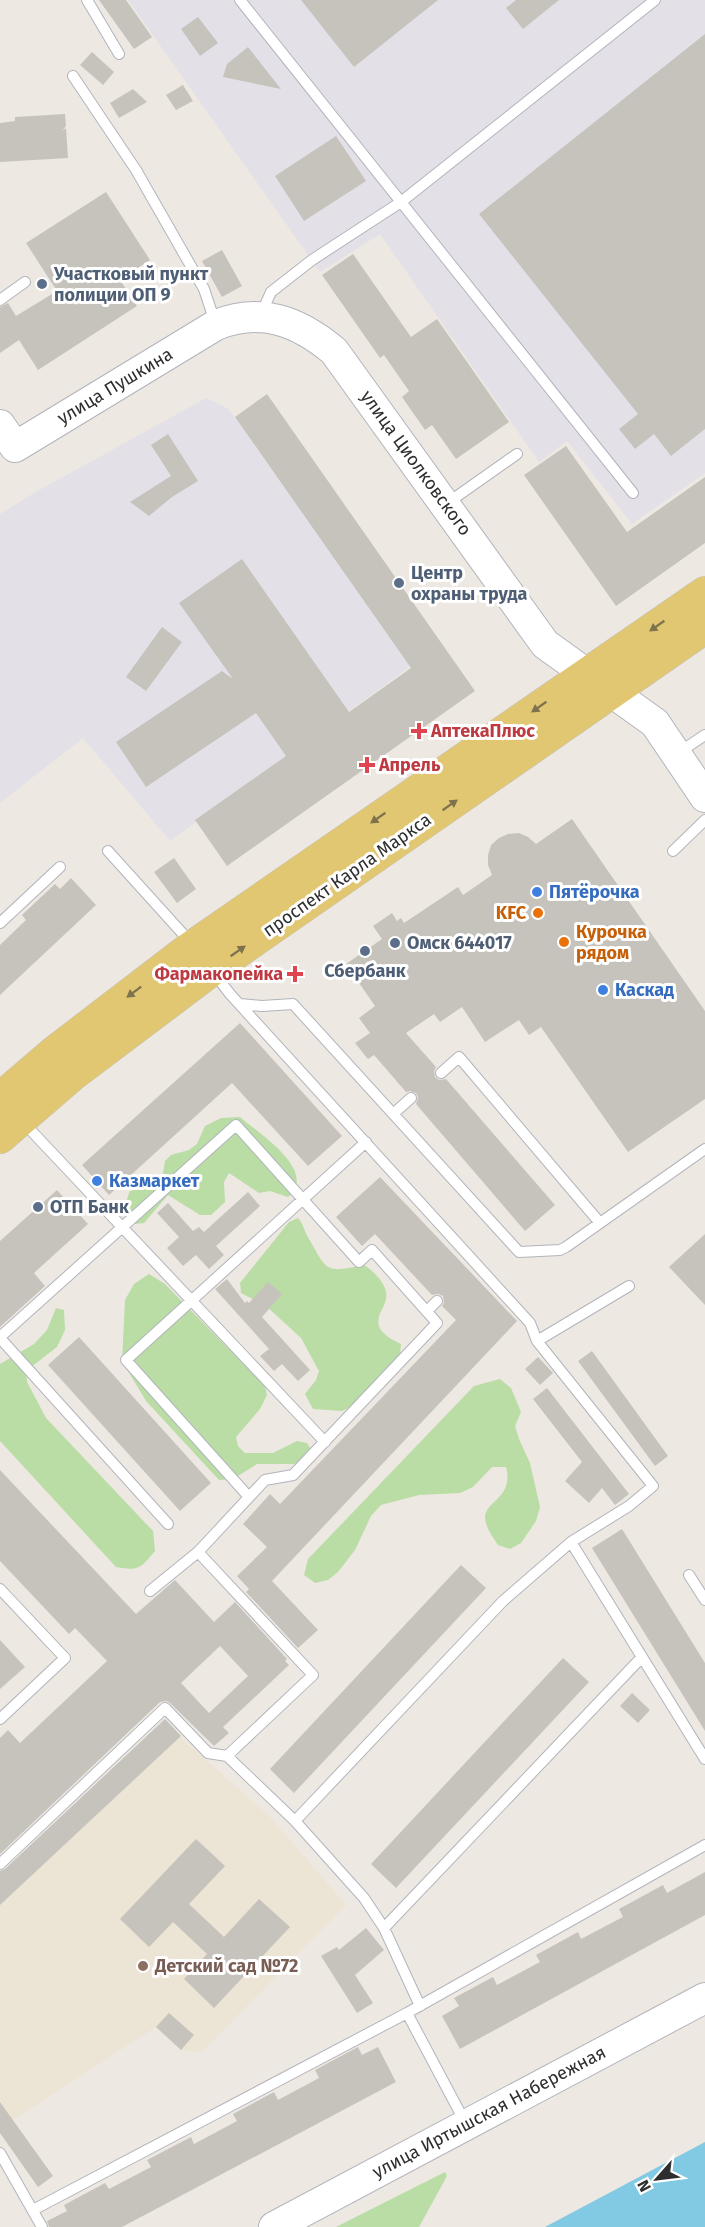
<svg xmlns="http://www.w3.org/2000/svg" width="705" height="2227" viewBox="0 0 705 2227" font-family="'Fira Sans',sans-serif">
<rect width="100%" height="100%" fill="#ede8e2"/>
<!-- industrial -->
<path fill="#e3e1e7" d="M 128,0 L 705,0 L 705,473 L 632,524 L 567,441 L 539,462 L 380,234 L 320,272 Z
M 206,398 L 229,409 L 411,666 L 170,841 L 83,738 L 0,803 L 0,514 L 34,493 Z"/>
<!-- education -->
<path fill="#ece4d4" d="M 180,1737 L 269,1816 L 346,1905 L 201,2053 L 181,2050 L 156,2027 L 13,2120 L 0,2101 L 0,1905 Z"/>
<!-- green -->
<path fill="#b9dda5" d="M 240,1117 C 259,1134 319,1171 288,1197 L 270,1191 L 259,1193 L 229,1173 L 224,1182 L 225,1202 L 211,1215 L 200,1215 L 168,1195 L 144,1223 L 135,1224 C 127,1214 124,1203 130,1191 L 156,1186 L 162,1179 L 165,1161 L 171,1155 L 189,1150 L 197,1144 L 205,1126 L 221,1118 Z
M 298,1218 C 304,1225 304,1231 309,1239 C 328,1272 325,1273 364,1265 C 374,1271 389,1286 386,1299 C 384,1309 376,1315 379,1326 C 382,1335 393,1340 401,1344 L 400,1355 L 351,1407 L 342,1411 L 313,1409 L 305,1394 L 316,1380 L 319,1371 L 301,1338 L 266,1306 L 241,1293 L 240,1283 L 289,1222 Z
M 149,1274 L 165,1284 L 265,1386 L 267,1395 L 260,1409 L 236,1437 L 238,1446 L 245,1453 L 273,1453 L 297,1441 L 307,1443 L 312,1451 L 298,1464 L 257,1464 L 233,1479 L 219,1480 L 146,1401 L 122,1361 L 125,1300 L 134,1284 Z
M 56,1308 L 64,1310 L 65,1330 L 57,1347 L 26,1371 L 27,1382 L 46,1418 L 153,1531 L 155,1551 C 140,1569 139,1571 116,1567 L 0,1441 L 0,1364 L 34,1344 L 47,1330 Z
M 500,1379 L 511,1388 L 521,1412 L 515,1426 L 519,1439 L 530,1463 L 540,1507 L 536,1521 L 521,1543 L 510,1549 L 498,1545 C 494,1539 488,1531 486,1523 C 479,1501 515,1501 506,1467 L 492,1467 L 473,1487 L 460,1493 L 419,1495 L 381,1505 L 371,1516 L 355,1550 L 338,1572 L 328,1580 L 315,1583 L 304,1575 L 308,1559 L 474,1386 Z
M 445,2172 L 447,2176 L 419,2227 L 336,2227 Z"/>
<!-- water -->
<path fill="#82cae3" d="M 705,2142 L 705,2227 L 545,2227 Z"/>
<!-- building -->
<path fill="#c6c3bd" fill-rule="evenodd" d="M 99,0 L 126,0 L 152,37 L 134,49 Z
M 301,0 L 438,0 L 354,67 Z
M 516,0 L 559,0 L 523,29 L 506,8 Z
M 198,17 L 218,43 L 200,56 L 181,29 Z
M 705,34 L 705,429 L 671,456 L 654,434 L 635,449 L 619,429 L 638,414 L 479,214 Z
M 248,47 L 281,89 L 223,77 L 227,64 Z
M 92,52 L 114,72 L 103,85 L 80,65 Z
M 183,85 L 193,101 L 176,110 L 166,95 Z
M 133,89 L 147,102 L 119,118 L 110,103 Z
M 65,114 L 66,126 L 62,131 L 66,128 L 68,158 L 0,162 L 0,123 L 15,121 L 15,117 Z
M 336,136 L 366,181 L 304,221 L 275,176 Z
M 106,192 L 150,260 L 120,280 L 137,306 L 38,370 L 19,340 L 0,353 L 0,307 L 8,303 L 16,316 L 57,291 L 26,243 Z
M 222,250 L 242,286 L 222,297 L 202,261 Z
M 353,254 L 411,337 L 437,319 L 509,422 L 456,459 L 432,425 L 425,430 L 402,397 L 409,391 L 384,355 L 380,358 L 322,275 Z
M 267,394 L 475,691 L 227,866 L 195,820 L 286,756 L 256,713 L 146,787 L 116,742 L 222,671 L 233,679 L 179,603 L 242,559 L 349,712 L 411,668 L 235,417 Z
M 168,434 L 198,481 L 172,497 L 149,516 L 130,502 L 171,476 L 151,445 Z
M 566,446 L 627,532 L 705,477 L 705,543 L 616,606 L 524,475 Z
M 162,627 L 182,642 L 146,691 L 126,677 Z
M 572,819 L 705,1011 L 705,1099 L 628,1152 L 541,1027 L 529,1035 L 519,1020 L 485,1042 L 462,1007 L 440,1022 L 434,1014 L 406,1033 L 436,1067 L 434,1071 L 435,1077 L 439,1080 L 446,1079 L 555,1205 L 525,1231 L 416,1104 L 418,1097 L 416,1093 L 410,1091 L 406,1092 L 374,1055 L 368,1059 L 355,1043 L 370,1033 L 359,1018 L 375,1006 L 346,964 L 382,939 L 373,926 L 392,913 L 397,921 L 401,918 L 404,923 L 458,887 L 463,895 L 492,875 L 488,865 L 488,855 L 491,845 L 499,838 L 508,834 L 519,833 L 528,837 L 536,844 Z
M 174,858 L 196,889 L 177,903 L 154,872 Z
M 71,878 L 96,905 L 0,995 L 0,945 L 26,920 L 22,915 L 55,884 L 60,889 Z
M 240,1023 L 342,1136 L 308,1166 L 232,1083 L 109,1195 L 82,1165 Z
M 380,1177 L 517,1321 L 272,1581 L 318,1630 L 298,1648 L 246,1592 L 249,1589 L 237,1576 L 267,1547 L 243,1524 L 270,1494 L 280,1504 L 456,1320 L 442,1306 L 444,1302 L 443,1296 L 438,1294 L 432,1295 L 375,1234 L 362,1246 L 336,1217 Z
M 57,1190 L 88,1224 L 34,1273 L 45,1286 L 0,1327 L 0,1241 Z
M 248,1192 L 260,1206 L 216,1246 L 224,1255 L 209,1269 L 196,1255 L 183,1266 L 167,1248 L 179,1237 L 157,1213 L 168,1203 L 193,1231 L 199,1227 L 204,1232 Z
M 705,1234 L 705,1305 L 669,1267 Z
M 227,1279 L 245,1303 L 247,1301 L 249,1303 L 268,1282 L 282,1294 L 262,1317 L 310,1370 L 298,1381 L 282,1364 L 274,1371 L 260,1356 L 269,1349 L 215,1289 Z
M 79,1337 L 211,1483 L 180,1511 L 48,1365 Z
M 592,1351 L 668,1456 L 655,1466 L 578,1361 Z
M 538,1357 L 553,1373 L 540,1385 L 525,1369 Z
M 547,1388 L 629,1494 L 615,1505 L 602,1488 L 589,1503 L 565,1481 L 582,1462 L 533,1399 Z
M 0,1470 L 136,1614 L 175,1580 L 214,1622 L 235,1602 L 287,1659 L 285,1661 L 289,1665 L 223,1727 L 229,1733 L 214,1746 L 170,1703 L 167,1701 L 160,1702 L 0,1854 L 0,1738 L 8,1730 L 20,1743 L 107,1661 L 75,1628 L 69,1634 L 0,1561 ZM 220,1646 L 248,1676 L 209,1713 L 181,1683 Z
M 622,1529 L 705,1663 L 705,1731 L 592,1548 Z
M 461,1565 L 486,1588 L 294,1793 L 270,1769 Z
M 0,1640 L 25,1667 L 0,1689 Z
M 563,1658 L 589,1682 L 396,1888 L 371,1864 Z
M 632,1693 L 650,1710 L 638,1723 L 620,1706 Z
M 165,1719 L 181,1736 L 0,1905 L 0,1871 L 5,1869 Z
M 196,1839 L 225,1866 L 189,1904 L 224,1937 L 259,1899 L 290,1927 L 214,2008 L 184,1979 L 207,1954 L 173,1922 L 149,1947 L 120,1919 Z
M 705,1872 L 705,1915 L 460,2049 L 442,2016 L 459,2006 L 454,1998 L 493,1977 L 497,1985 L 540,1962 L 536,1955 L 578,1932 L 581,1939 L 623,1917 L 619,1909 L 663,1885 L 667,1893 Z
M 366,1928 L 384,1950 L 355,1975 L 373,2003 L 357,2013 L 321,1956 L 337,1947 L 339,1950 Z
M 169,2013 L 194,2035 L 181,2050 L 156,2027 Z
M 358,2047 L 362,2055 L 378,2047 L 396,2082 L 122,2227 L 49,2227 L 47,2221 L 67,2211 L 64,2205 L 105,2183 L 109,2189 L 151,2167 L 147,2160 L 191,2137 L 194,2144 L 237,2121 L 233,2114 L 274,2092 L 278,2100 L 319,2078 L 315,2070 Z
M 0,2102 L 53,2176 L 38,2187 L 0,2133 Z"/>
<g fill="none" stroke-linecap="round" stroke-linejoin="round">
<!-- service casing -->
<g stroke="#b2b4bc" stroke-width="12">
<path id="service" d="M 87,0 L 119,54
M 240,0 L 633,493
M 73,76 L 136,170 L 204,289 L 215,322
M 0,300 L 25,282
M 261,314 L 271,292 L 312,260 L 401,202 L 655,0
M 446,504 L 517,454
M 678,753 L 705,735
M 108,851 L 192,944
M 673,851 L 705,820
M 0,923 L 60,867
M 213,972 L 230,994 L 530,1323 L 537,1341 L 653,1486 L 629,1506 L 571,1542 L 705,1759
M 240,1004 L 262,1006 L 293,1004 L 519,1252 L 560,1250 L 566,1247 L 705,1149
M 441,1073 L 459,1057 L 600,1223
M 393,1114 L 411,1098
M 22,1121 L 325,1442
M 427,1311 L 437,1301
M 0,1337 L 236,1125 L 359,1262 L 372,1250 L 437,1323 L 293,1475 L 265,1480 L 198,1552 L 150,1591
M 0,1338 L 168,1524
M 537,1341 L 629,1286
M 249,1497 L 126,1360 L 366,1142
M 198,1552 L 313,1675 L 227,1756
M 689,1575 L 705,1600
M 0,1589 L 65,1658 L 0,1719
M 295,1821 L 503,1601 L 571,1542
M 0,1864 L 165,1708 L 208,1753 L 227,1756 L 295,1821 L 364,1898 L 384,1928 L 420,2006
M 384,1928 L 642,1657
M 407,2013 L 466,2124
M 0,2153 L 42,2227
M 33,2210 L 407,2013 L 705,1845"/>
</g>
<!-- secondary casing -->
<g stroke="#b2b4bc" stroke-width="32">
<path id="secondary" d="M 0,425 L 15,447 L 216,325 C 261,307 298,321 334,351 L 545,644 L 655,723 L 705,797
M 274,2227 L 705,1998"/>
</g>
<!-- primary casing -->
<g stroke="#c4c4c4" stroke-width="34">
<path id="primary" d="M 0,1099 L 55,1052 L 188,950 L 705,593
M 0,1137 L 73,1074 L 211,970 L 705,627"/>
</g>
<!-- service -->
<use href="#service" stroke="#fff" stroke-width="10"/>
<!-- secondary -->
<use href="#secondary" stroke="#fff" stroke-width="30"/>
<!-- primary -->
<use href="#primary" stroke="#e2c772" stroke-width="33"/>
</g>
<!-- one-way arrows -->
<defs><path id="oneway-solid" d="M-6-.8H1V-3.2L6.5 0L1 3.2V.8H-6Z" transform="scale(1.5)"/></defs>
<g fill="#7f734d">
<use href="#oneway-solid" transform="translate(657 626) rotate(145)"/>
<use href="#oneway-solid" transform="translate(539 707) rotate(145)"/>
<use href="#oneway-solid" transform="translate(450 805) rotate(-35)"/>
<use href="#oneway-solid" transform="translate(378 818) rotate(145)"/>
<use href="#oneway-solid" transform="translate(238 951) rotate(-35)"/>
<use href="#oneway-solid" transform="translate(134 992) rotate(143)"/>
</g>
<!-- markers -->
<g fill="#5c6f8a" stroke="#fff" stroke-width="2">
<circle cx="42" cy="284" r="6"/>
<circle cx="399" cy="583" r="6"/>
<circle cx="395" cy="943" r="6"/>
<circle cx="365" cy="951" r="6"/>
<circle cx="38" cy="1207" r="6"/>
</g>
<g fill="#e0444e" stroke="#fff" stroke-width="2">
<path d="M416 722h6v6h6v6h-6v6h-6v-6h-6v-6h6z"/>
<path d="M364 756h6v6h6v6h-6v6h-6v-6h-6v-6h6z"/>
<path d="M292 965h6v6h6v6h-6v6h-6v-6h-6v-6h6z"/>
</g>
<g fill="#3f7fe0" stroke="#fff" stroke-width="2">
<circle cx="537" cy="892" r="6"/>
<circle cx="603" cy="990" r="6"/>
<circle cx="97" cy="1181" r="6"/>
</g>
<g fill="#e8710a" stroke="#fff" stroke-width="2">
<circle cx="538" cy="913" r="6"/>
<circle cx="564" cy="942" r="6"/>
</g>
<circle fill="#8d6e63" stroke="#fff" stroke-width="2" cx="143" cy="1966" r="6"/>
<g text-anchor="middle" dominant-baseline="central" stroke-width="6" stroke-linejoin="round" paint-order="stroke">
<!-- service labels -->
<g font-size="18" font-weight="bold" fill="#4e5e75" stroke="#fff" text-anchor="start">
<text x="54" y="274">Участковый пункт<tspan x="54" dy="21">полиции ОП 9</tspan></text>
<text x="411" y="573">Центр<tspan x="411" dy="21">охраны труда</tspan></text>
<text x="407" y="943">Омск 644017</text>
<text x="365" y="971" text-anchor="middle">Сбербанк</text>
<text x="50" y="1207">ОТП Банк</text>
</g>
<!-- street labels -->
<g font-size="18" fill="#2e2e2e" stroke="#fff">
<text transform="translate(115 386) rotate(-31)">улица Пушкина</text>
<text transform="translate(416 463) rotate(54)">улица Циолковского</text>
<text transform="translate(347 875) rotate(-35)">проспект Карла Маркса</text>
<text transform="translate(489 2112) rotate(-28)">улица Иртышская Набережная</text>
</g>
<!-- health labels -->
<g font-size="18" font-weight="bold" fill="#be3a42" stroke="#fff" text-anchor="start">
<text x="431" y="731">АптекаПлюс</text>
<text x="379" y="765">Апрель</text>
<text x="283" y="974" text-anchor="end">Фармакопейка</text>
</g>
<!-- shop labels -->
<g font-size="18" font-weight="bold" fill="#366cbe" stroke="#fff" text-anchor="start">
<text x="549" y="892">Пятёрочка</text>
<text x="615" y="990">Каскад</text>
<text x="109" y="1181">Казмаркет</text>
</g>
<!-- food labels -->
<g font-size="18" font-weight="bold" fill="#c56008" stroke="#fff" text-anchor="end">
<text x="526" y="913">KFC</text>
<text x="576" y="932" text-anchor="start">Курочка<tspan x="576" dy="21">рядом</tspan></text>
</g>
<!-- education labels -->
<g font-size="18" font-weight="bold" fill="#785e54" stroke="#fff" text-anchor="start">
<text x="155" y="1966">Детский сад №72</text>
</g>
</g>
<!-- north arrow -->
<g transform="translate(657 2179) rotate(242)" stroke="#ffffff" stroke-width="4.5" paint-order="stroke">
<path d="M0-4.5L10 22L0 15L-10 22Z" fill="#2e2e2e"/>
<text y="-9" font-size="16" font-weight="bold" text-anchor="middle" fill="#2e2e2e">N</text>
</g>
</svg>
